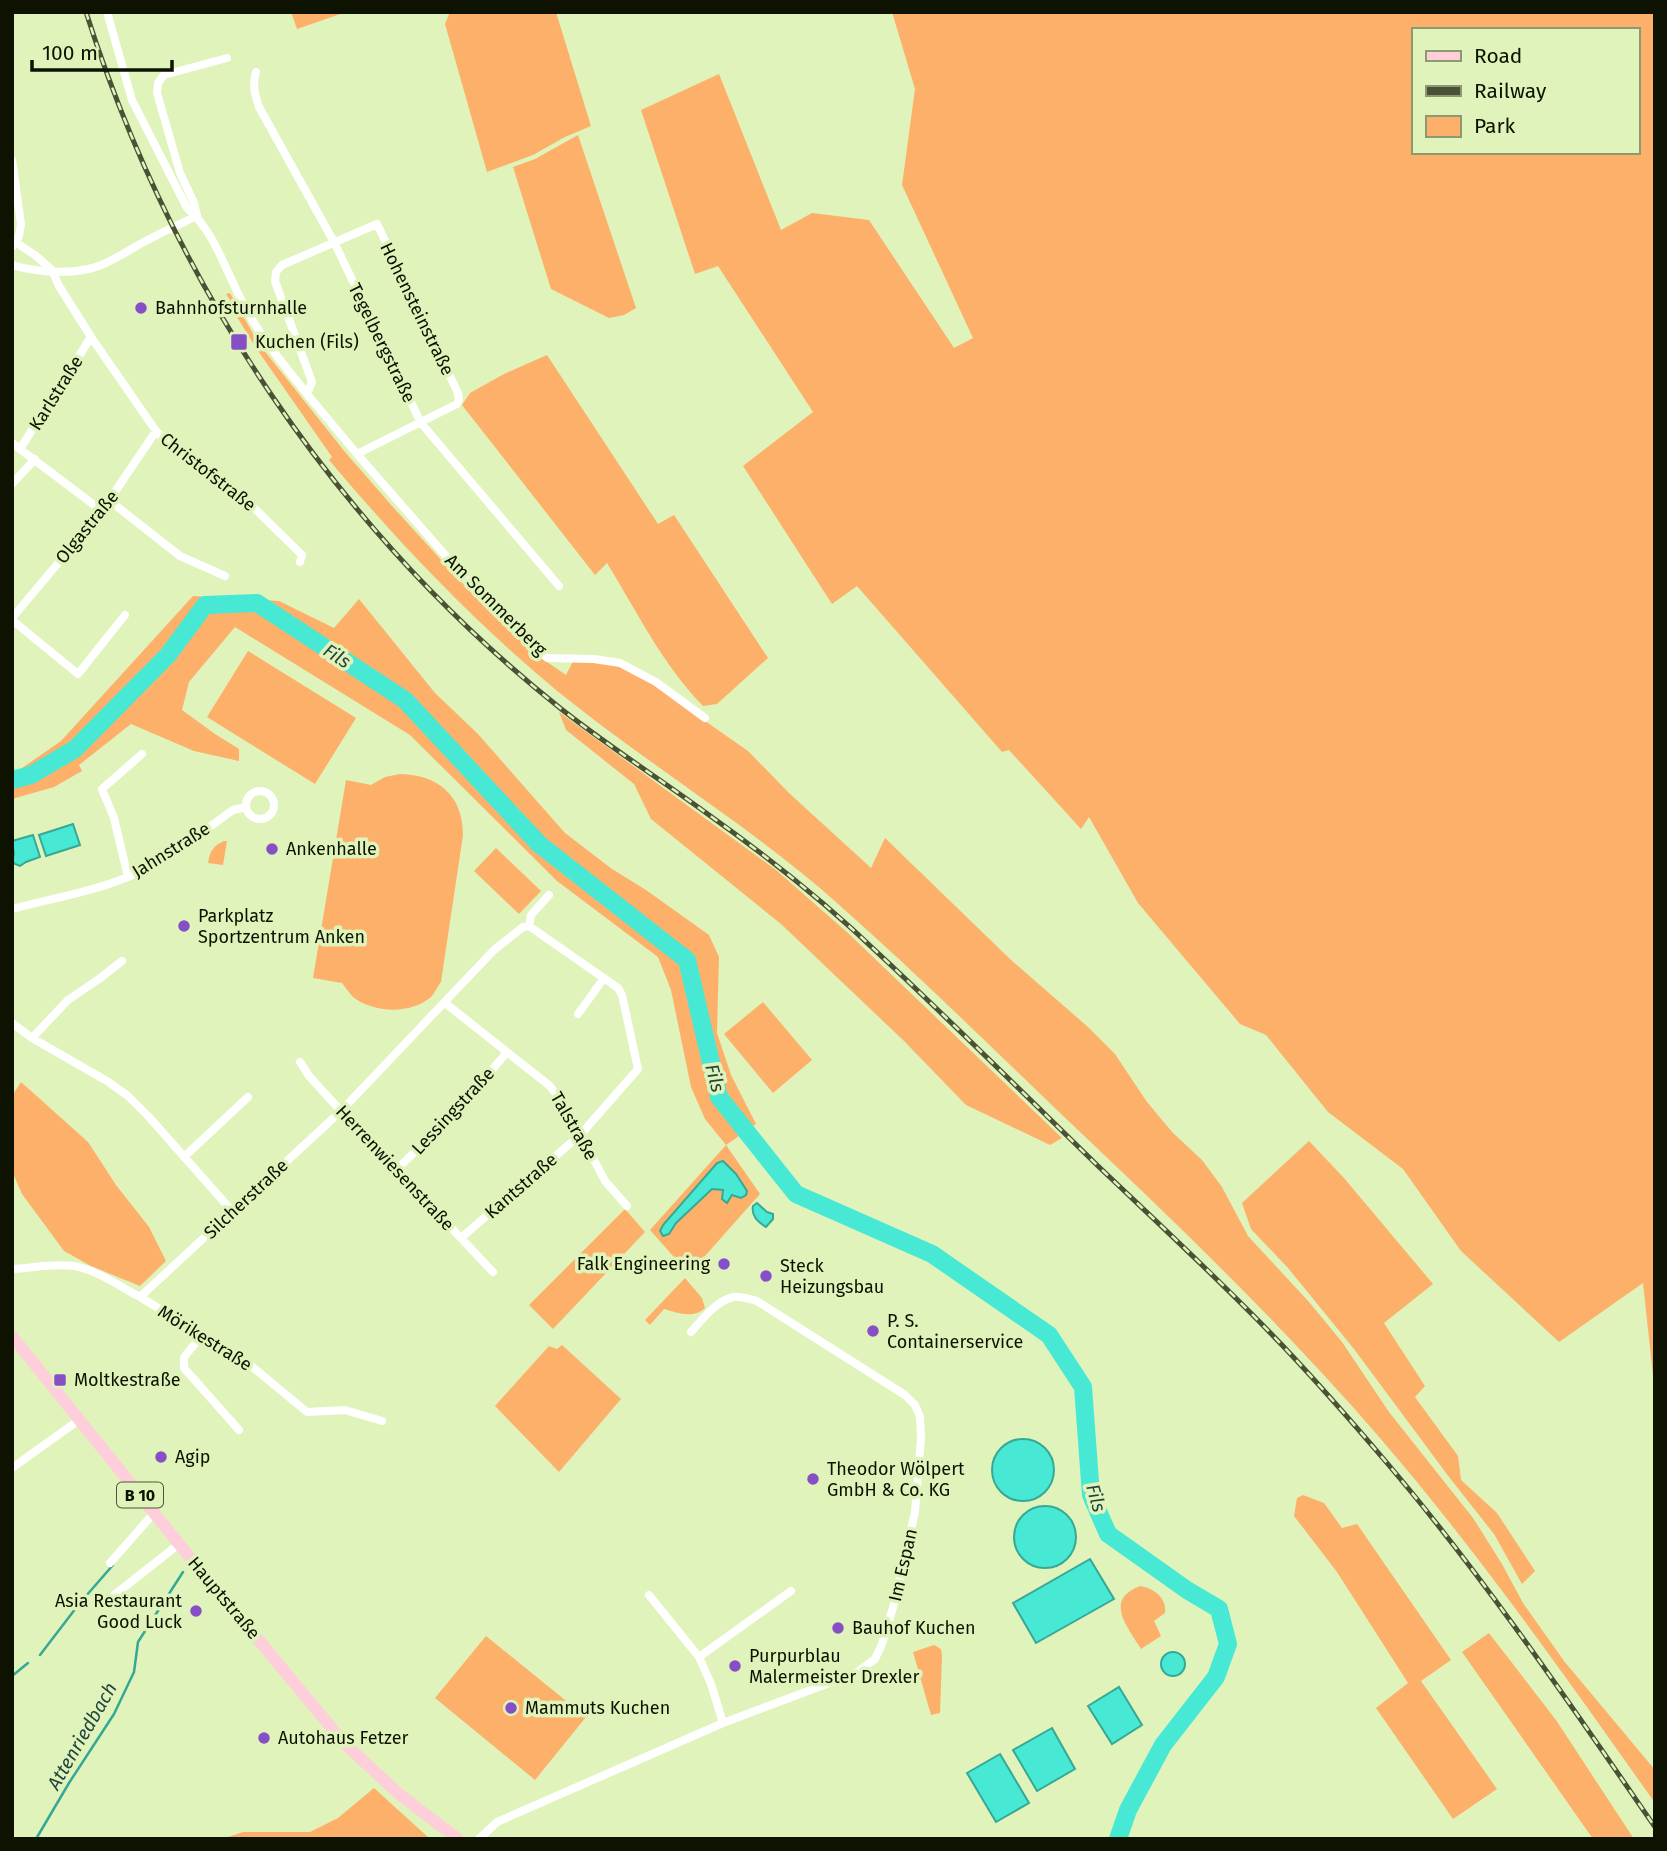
<svg xmlns="http://www.w3.org/2000/svg" width="1667" height="1851" viewBox="0 0 1667 1851" font-family="'Fira Sans',sans-serif">
<rect width="100%" height="100%" fill="#e0f3bb"/>
<!-- green -->
<path fill="#fdb069" fill-rule="evenodd" d="M 291,12 L 346,12 L 297,29 Z
M 450,12 L 556,12 L 591,126 L 565,137 L 533,155 L 487,172 L 445,24 Z
M 892,12 L 1655,12 L 1655,1394 L 1643,1283 L 1559,1342 L 1461,1251 L 1403,1169 L 1328,1112 L 1266,1035 L 1240,1024 L 1138,903 L 1089,817 L 1081,829 L 1009,750 L 1002,752 L 857,586 L 832,604 L 743,466 L 813,412 L 718,266 L 695,274 L 641,110 L 719,74 L 781,230 L 812,213 L 869,220 L 954,348 L 973,338 L 902,185 L 915,89 ZM 1413,30 L 1637,30 L 1637,152 L 1413,152 Z
M 578,135 L 636,308 L 624,315 L 609,318 L 551,289 L 513,167 L 535,159 Z
M 230,293 L 259,344 L 345,452 L 392,506 L 476,598 L 531,651 L 566,675 L 573,661 L 617,665 L 645,679 L 748,751 L 789,793 L 871,868 L 885,838 L 1010,959 L 1088,1027 L 1115,1054 L 1147,1102 L 1173,1133 L 1202,1160 L 1222,1187 L 1248,1236 L 1309,1302 L 1342,1342 L 1389,1412 L 1473,1518 L 1502,1564 L 1523,1603 L 1564,1661 L 1655,1770 L 1655,1803 C 1567,1679 1479,1553 1380,1438 C 1280,1322 1170,1217 1059,1112 C 986,1042 913,970 837,903 C 749,825 647,764 556,690 C 472,620 399,543 329,460 L 332,457 L 256,348 L 231,307 L 233,305 L 226,294 Z
M 547,355 L 658,524 L 674,515 L 768,658 L 717,704 L 703,706 C 663,665 637,612 607,563 L 595,575 L 462,405 L 470,393 L 504,374 Z
M 193,596 L 279,601 L 334,628 L 359,599 L 435,693 L 478,734 L 565,833 L 612,869 L 646,890 L 709,935 L 719,957 L 717,1033 L 731,1075 L 756,1124 L 726,1145 L 760,1194 L 689,1274 L 650,1230 L 726,1145 L 705,1119 L 691,1087 L 671,990 L 658,957 L 557,881 L 410,735 L 235,627 L 189,682 L 182,710 L 215,734 L 239,749 L 239,761 L 194,751 L 131,724 L 79,765 L 82,771 L 54,787 L 12,799 L 12,775 L 61,741 Z
M 248,651 L 356,718 L 315,784 L 207,717 Z
M 559,712 L 776,870 L 848,933 L 1062,1138 L 1050,1145 L 966,1105 L 904,1041 L 781,924 L 651,819 L 634,784 L 566,730 Z
M 400,774 C 438,775 463,795 463,835 L 441,982 C 438,986 435,992 432,996 C 412,1015 373,1013 353,997 C 349,993 346,988 342,983 L 313,978 L 346,780 L 371,785 L 385,777 Z
M 224,841 L 227,841 L 223,865 L 208,863 C 210,851 213,846 224,841 Z
M 496,848 L 541,891 L 519,914 L 474,871 Z
M 763,1002 L 812,1060 L 773,1093 L 724,1034 Z
M 21,1082 L 88,1142 L 116,1185 L 149,1227 L 166,1261 L 140,1286 L 91,1266 L 64,1251 L 22,1194 L 12,1171 L 12,1096 Z
M 1309,1141 L 1344,1178 L 1433,1284 L 1384,1323 L 1425,1386 L 1415,1397 L 1458,1456 L 1461,1480 L 1497,1513 L 1535,1571 L 1522,1584 L 1494,1534 L 1449,1477 L 1354,1349 L 1288,1268 L 1251,1229 L 1242,1203 Z
M 625,1209 L 645,1232 L 553,1329 L 529,1305 Z
M 685,1278 L 702,1298 L 705,1308 C 693,1319 678,1313 664,1309 L 650,1325 L 645,1320 Z
M 562,1345 L 621,1399 L 559,1472 L 495,1406 L 549,1346 L 557,1349 Z
M 1303,1495 L 1324,1503 L 1342,1528 L 1357,1524 L 1451,1660 L 1421,1681 L 1497,1789 L 1453,1819 L 1376,1708 L 1408,1683 L 1337,1572 L 1294,1516 L 1297,1498 Z
M 1140,1586 C 1154,1588 1167,1598 1165,1613 L 1154,1621 L 1161,1636 L 1141,1649 C 1128,1627 1103,1600 1140,1586 Z
M 1489,1633 L 1556,1720 L 1634,1839 L 1593,1839 L 1462,1652 Z
M 486,1636 L 586,1717 L 535,1780 L 435,1698 Z
M 934,1645 L 941,1649 L 942,1656 L 940,1713 L 931,1715 L 913,1652 Z
M 374,1788 L 430,1839 L 222,1839 L 243,1832 L 310,1832 L 338,1818 Z"/>
<!-- water -->
<path fill="#48e9d4" stroke="#36a895" stroke-width="2" d="M 73,824 L 80,845 L 46,856 L 39,835 Z
M 33,835 L 40,857 L 26,862 L 20,866 L 15,864 L 12,860 L 14,854 L 12,841 Z
M 723,1161 L 736,1174 L 747,1191 L 746,1195 L 741,1198 L 732,1195 L 727,1203 L 722,1199 L 723,1190 L 712,1189 L 676,1223 L 669,1234 L 663,1236 L 660,1231 L 663,1225 L 717,1163 Z
M 757,1203 L 767,1212 L 773,1214 L 773,1219 L 766,1227 C 758,1222 751,1216 753,1206 Z
M992 1470a31 31 0 1 1 62 0a31 31 0 1 1-62 0Z
M1014 1537a31 31 0 1 1 62 0a31 31 0 1 1-62 0Z
M 1090,1559 L 1114,1599 L 1036,1643 L 1013,1603 Z
M1161 1664a12 12 0 1 1 24 0a12 12 0 1 1-24 0Z
M 1119,1687 L 1142,1725 L 1112,1744 L 1088,1706 Z
M 1052,1728 L 1075,1769 L 1037,1791 L 1013,1750 Z
M 1000,1754 L 1029,1803 L 996,1822 L 967,1773 Z"/>
<g fill="none" stroke-linecap="round" stroke-linejoin="round">
<!-- stream -->
<path stroke="#36a895" stroke-width="2.5" d="M 40,1655 L 79,1604 L 113,1565
M 12,1676 L 28,1663
M 36,1839 L 69,1783 L 114,1714 L 134,1672 L 138,1642 L 183,1572"/>
<!-- river -->
<path stroke="#48e9d4" stroke-width="18" d="M 12,780 L 31,775 L 75,749 L 168,655 L 205,605 L 257,603 L 405,700 L 539,844 L 687,960 L 719,1097 L 796,1194 L 932,1254 L 1049,1335 L 1083,1387 L 1091,1495 L 1108,1534 L 1187,1590 L 1219,1609 L 1228,1644 L 1216,1677 L 1163,1745 L 1128,1810 L 1118,1839"/>
<!-- minor -->
<path stroke="#fff" stroke-width="8" d="M 107,12 L 132,100 L 187,208 C 216,233 226,273 244,305 C 261,338 284,365 307,394
M 256,72 C 252,85 255,95 259,107 L 334,242 L 421,423 L 559,586
M 12,160 L 21,224 L 19,236 L 13,246
M 197,216 L 194,203 L 180,173 L 157,93 L 158,83 L 164,75 L 227,58
M 12,240 L 35,255 L 52,270 L 59,286 L 91,337 L 156,431 L 180,454 L 244,498 L 302,555 L 300,562
M 12,265 C 31,271 63,274 83,270 C 104,267 124,253 142,243 C 160,233 178,225 197,216
M 12,443 L 102,511
M 20,449 L 91,337
M 357,454 L 307,394 L 312,382 L 275,281 L 276,272 L 282,265 L 377,224 L 458,393 L 459,399 L 457,404 L 357,454 L 459,571 L 547,658 L 594,659 L 620,663 L 656,682 L 705,718
M 12,484 L 35,459
M 110,501 L 180,556 L 225,576
M 12,618 L 102,511 L 156,431
M 12,620 L 78,674 L 125,615
M246 805a14 14 0 1 1 28 0a14 14 0 1 1-28 0Z
M 128,877 L 114,818 L 102,789 L 142,754
M 12,909 C 50,899 91,892 128,877 C 166,862 199,834 233,810 L 246,807
M 529,926 L 531,915 L 549,895
M 445,1003 L 550,1086 L 570,1114 L 605,1181 L 627,1206
M 578,1014 L 604,978
M 12,1023 L 32,1038 L 107,1081 L 128,1096 L 149,1117 L 232,1211
M 32,1038 L 68,1000 L 99,979 L 122,961
M 300,1062 L 309,1076 L 341,1111 L 493,1272
M 184,1157 L 248,1097
M 397,1169 L 460,1108 L 507,1052
M 12,1269 C 32,1268 54,1263 74,1266 C 97,1270 119,1286 140,1297 L 341,1111 L 494,950 L 523,927 L 529,926 L 618,988 L 622,995 L 638,1069 L 581,1134 L 461,1238
M 140,1297 L 243,1359 L 307,1412 L 345,1410 L 382,1421
M 203,1334 L 184,1357 L 184,1368 L 239,1430
M 12,1468 L 79,1420
M 110,1563 L 154,1513
M 649,1595 L 699,1657 L 711,1684 L 723,1723
M 113,1596 L 179,1544
M 699,1657 L 791,1591
M 479,1839 L 497,1822 L 723,1723 L 856,1673 L 875,1659 L 882,1644 L 894,1604 L 915,1512 L 921,1438 L 920,1417 L 915,1405 L 905,1395 L 757,1301 C 749,1299 741,1296 733,1297 C 716,1301 702,1320 691,1332"/>
<!-- primary -->
<path stroke="#fecfdb" stroke-width="12" d="M 12,1336 L 179,1544 L 344,1743 L 399,1794 L 458,1839"/>
<!-- rail casing -->
<g stroke="#495236" stroke-width="5">
<path id="rail" d="M 86,12 C 172,284 337,530 560,708 C 608,746 660,779 709,815 C 768,857 826,903 879,954 C 953,1023 1025,1095 1098,1166 C 1160,1225 1223,1283 1282,1345 C 1318,1383 1353,1423 1387,1463 C 1484,1577 1570,1704 1655,1827"/>
</g>
<!-- rail -->
<use href="#rail" stroke="#e0f3bb" stroke-width="2.5" stroke-dasharray="8" stroke-linecap="butt"/>
</g>
<!-- markers -->
<g fill="#874fc6" stroke="#e0f3bb" stroke-width="2.5">
<circle cx="141" cy="308" r="7"/>
<rect x="230" y="333" width="18" height="18" rx="3.5"/>
<circle cx="272" cy="849" r="7"/>
<circle cx="184" cy="926" r="7"/>
<circle cx="724" cy="1264" r="7"/>
<circle cx="766" cy="1276" r="7"/>
<circle cx="873" cy="1331" r="7"/>
<rect x="53" y="1373" width="14" height="14" rx="3.5"/>
<circle cx="161" cy="1457" r="7"/>
<circle cx="813" cy="1479" r="7"/>
<circle cx="196" cy="1611" r="7"/>
<circle cx="838" cy="1628" r="7"/>
<circle cx="735" cy="1666" r="7"/>
<circle cx="511" cy="1708" r="7"/>
<circle cx="264" cy="1738" r="7"/>
</g>
<g text-anchor="middle" dominant-baseline="central" stroke-width="7" stroke-linejoin="round" paint-order="stroke">
<!-- shield labels -->
<rect fill="#e0f3bb" stroke="#4c5639" stroke-width="2" x="117" y="1482.5" width="46" height="25" rx="5"/>
<g font-size="16" font-weight="bold" fill="#0d1201">
<text x="140" y="1495">B 10</text>
</g>
<!-- poi labels -->
<g font-size="18" fill="#0d1201" stroke="#e0f3bb" text-anchor="start">
<text x="155" y="308">Bahnhofsturnhalle</text>
<text x="255" y="342">Kuchen (Fils)</text>
<text x="286" y="849">Ankenhalle</text>
<text x="198" y="916">Parkplatz<tspan x="198" dy="21">Sportzentrum Anken</tspan></text>
<text x="710" y="1264" text-anchor="end">Falk Engineering</text>
<text x="780" y="1266">Steck<tspan x="780" dy="21">Heizungsbau</tspan></text>
<text x="887" y="1321">P. S.<tspan x="887" dy="21">Containerservice</tspan></text>
<text x="74" y="1380">Moltkestraße</text>
<text x="175" y="1457">Agip</text>
<text x="827" y="1469">Theodor Wölpert<tspan x="827" dy="21">GmbH &amp; Co. KG</tspan></text>
<text x="182" y="1601" text-anchor="end">Asia Restaurant<tspan x="182" dy="21">Good Luck</tspan></text>
<text x="852" y="1628">Bauhof Kuchen</text>
<text x="749" y="1656">Purpurblau<tspan x="749" dy="21">Malermeister Drexler</tspan></text>
<text x="525" y="1708">Mammuts Kuchen</text>
<text x="278" y="1738">Autohaus Fetzer</text>
</g>
<!-- street labels -->
<g font-size="18" fill="#0d1201" stroke="#e0f3bb">
<text transform="translate(417 309) rotate(64)">Hohensteinstraße</text>
<text transform="translate(382 343) rotate(64)">Tegelbergstraße</text>
<text transform="translate(56 393) rotate(-58)">Karlstraße</text>
<text transform="translate(208 472) rotate(38)">Christofstraße</text>
<text transform="translate(87 527) rotate(-51)">Olgastraße</text>
<text transform="translate(496 605) rotate(45)">Am Sommerberg</text>
<text transform="translate(171 850) rotate(-32)">Jahnstraße</text>
<text transform="translate(453 1111) rotate(-47)">Lessingstraße</text>
<text transform="translate(574 1126) rotate(60)">Talstraße</text>
<text transform="translate(395 1168) rotate(47)">Herrenwiesenstraße</text>
<text transform="translate(521 1186) rotate(-41)">Kantstraße</text>
<text transform="translate(246 1199) rotate(-43)">Silcherstraße</text>
<text transform="translate(205 1338) rotate(32)">Mörikestraße</text>
<text transform="translate(903 1565) rotate(-77)">Im Espan</text>
<text transform="translate(224 1598) rotate(50)">Hauptstraße</text>
</g>
<!-- water labels -->
<g font-size="19" font-style="italic" fill="#23433e" stroke="#e0f3bb">
<text transform="translate(337 656) rotate(33)">Fils</text>
<text transform="translate(715 1078) rotate(75)">Fils</text>
<text transform="translate(1096 1498) rotate(74)">Fils</text>
<text transform="translate(82 1736) rotate(-60)">Attenriedbach</text>
</g>
</g>
<!-- border -->
<rect width="1667" height="1851" fill="none" stroke="#0d1201" stroke-width="28"/>
<!-- legend -->
<rect x="1412" y="28" width="228" height="126" fill="#e0f3bb" stroke="#8c9971" stroke-width="2"/>
<rect x="1426" y="51" width="35" height="10" fill="#fecfdb" stroke="#8c9971" stroke-width="2"/>
<text x="1474" y="63" font-size="21" fill="#0d1201">Road</text>
<rect x="1426" y="86" width="35" height="10" fill="#495236" stroke="#8c9971" stroke-width="2"/>
<text x="1474" y="98" font-size="21" fill="#0d1201">Railway</text>
<rect x="1426" y="116" width="35" height="21" fill="#fdb069" stroke="#8c9971" stroke-width="2"/>
<text x="1474" y="133" font-size="21" fill="#0d1201">Park</text>
<!-- scale -->
<path d="M32 60v10h140v-10" fill="none" stroke="#0d1201" stroke-width="3.5"/>
<text x="42" y="60" font-size="21" fill="#0d1201" stroke="#e0f3bb" stroke-width="5" paint-order="stroke">100 m</text>
</svg>
